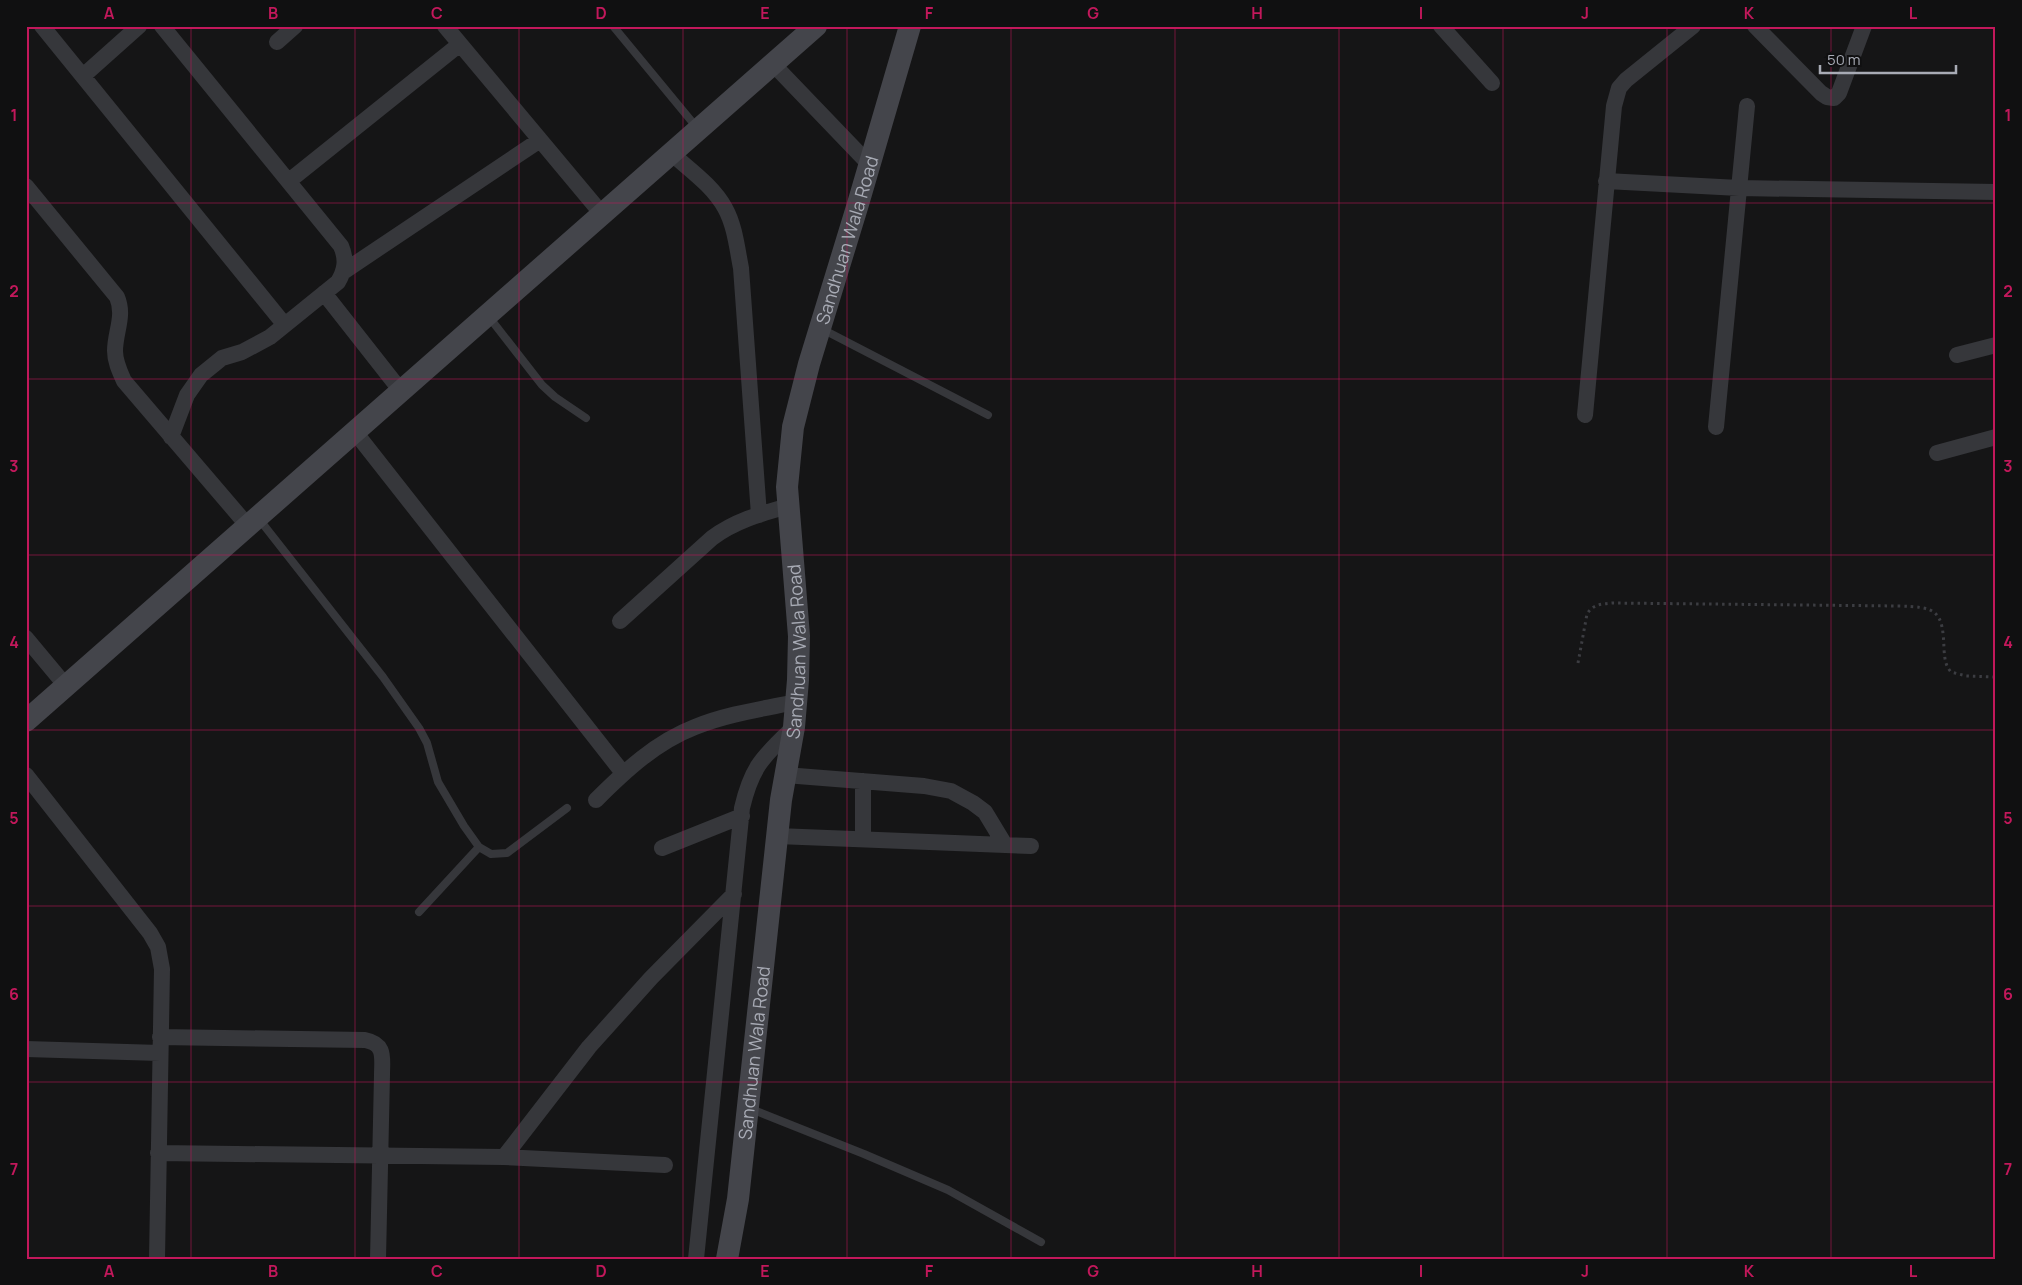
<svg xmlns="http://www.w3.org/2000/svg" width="2022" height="1285" viewBox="0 0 2022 1285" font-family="Manrope,sans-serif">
<rect width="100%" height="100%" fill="#151516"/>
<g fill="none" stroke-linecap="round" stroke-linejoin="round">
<!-- path -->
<path stroke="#3c3d42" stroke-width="3" stroke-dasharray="2.5 4" stroke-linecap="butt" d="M 1578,663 L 1587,614 C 1593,604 1602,604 1612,603 L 1898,606 C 1937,607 1943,610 1944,650 C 1945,659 1945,665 1951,672 L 1966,676 L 1996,677"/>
<!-- lane -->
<path stroke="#36373b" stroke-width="8" d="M 613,26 L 698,129
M 489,317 L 542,385 L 555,397 L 586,418
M 822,329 L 988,415
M 259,519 L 383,677 L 419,728 L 427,743 L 438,782 L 464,826 L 479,847 L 491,854 L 507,853 L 567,808
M 419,912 L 479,847
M 751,1109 L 864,1154 L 948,1190 L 1041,1242"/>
<!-- street -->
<path stroke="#36373b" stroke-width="16" d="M 42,26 L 284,324
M 162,26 L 341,246 C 347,260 345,270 338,282 L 270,337 L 242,352 L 222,358 L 201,375 L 187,395 L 171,437
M 445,26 L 602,214
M 1441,26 L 1492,83
M 1755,26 L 1821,93 L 1827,97 L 1834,98 L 1839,93 L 1864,26
M 277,42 L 295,26
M 773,64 L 869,164
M 83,76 L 139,26
M 671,153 C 690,170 713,186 725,208 C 735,226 737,248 741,268 L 759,515
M 289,181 L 460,44
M 1606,181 L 1739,188 L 1996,192
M 26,186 L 117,297 C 125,316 115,332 115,351 C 115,362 120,372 124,381 L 248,526
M 343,272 L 540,140
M 324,293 L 401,391
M 1957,355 L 1996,345
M 1585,415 L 1614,106 L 1619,88 L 1626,80 L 1693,26
M 1716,427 L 1747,106
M 355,432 L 623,773
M 1937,453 L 1996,437
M 620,621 L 712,538 C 735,521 760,514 788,506
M 26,638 L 66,686
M 26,775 L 150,933 L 158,947 L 162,969 L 157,1259
M 785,775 L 924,786 L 951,791 L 973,803 L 985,812 L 1005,845
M 863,781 L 863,839
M 596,800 C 625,771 656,742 695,727 C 727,714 762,709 796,702
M 777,836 L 1031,846
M 662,848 L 742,816
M 160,1037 L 365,1040 C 386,1044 382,1058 382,1075 L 378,1259
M 26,1049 L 160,1053
M 158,1153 L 504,1157 L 665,1165
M 504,1157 L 589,1047 L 651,978 L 734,894
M 696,1259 L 742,808 C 752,765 764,756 794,727"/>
<!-- secondary -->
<g stroke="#44454b" stroke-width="22">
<path d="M 26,721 L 816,26"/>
<path id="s1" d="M 727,1259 L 738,1199 L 781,800 L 794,727 L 798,680 L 799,636 L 787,487 L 793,427 L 809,364 L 858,204 L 910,26"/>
</g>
</g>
<!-- grid -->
<path fill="none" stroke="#c2185b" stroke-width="1" stroke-opacity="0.55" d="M 191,26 L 191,1259M 355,26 L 355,1259M 519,26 L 519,1259M 683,26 L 683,1259M 847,26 L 847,1259M 1011,26 L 1011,1259M 1175,26 L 1175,1259M 1339,26 L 1339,1259M 1503,26 L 1503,1259M 1667,26 L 1667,1259M 1831,26 L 1831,1259M 26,203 L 1996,203M 26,379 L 1996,379M 26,555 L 1996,555M 26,730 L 1996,730M 26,906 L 1996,906M 26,1082 L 1996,1082"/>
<g text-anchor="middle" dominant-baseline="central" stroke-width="4.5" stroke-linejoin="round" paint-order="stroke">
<!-- street labels -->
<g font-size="18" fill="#a8abb5" stroke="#101011">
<text stroke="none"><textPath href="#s1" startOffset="1032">Sandhuan Wala Road</textPath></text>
<text stroke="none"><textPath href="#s1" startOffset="612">Sandhuan Wala Road</textPath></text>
<text stroke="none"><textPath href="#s1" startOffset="208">Sandhuan Wala Road</textPath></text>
</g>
</g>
<!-- border -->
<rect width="2022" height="1285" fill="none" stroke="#101011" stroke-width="55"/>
<!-- scale -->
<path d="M1820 65v8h136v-8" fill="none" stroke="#a8abb5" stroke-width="2.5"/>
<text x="1827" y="65" font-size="15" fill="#a8abb5" stroke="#101011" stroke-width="4" paint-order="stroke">50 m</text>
<rect x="28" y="28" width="1966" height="1230" fill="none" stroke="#c2185b" stroke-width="2"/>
<g font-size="16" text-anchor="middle" font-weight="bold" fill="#c2185b">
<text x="109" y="19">A</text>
<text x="273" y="19">B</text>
<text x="437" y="19">C</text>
<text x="601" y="19">D</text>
<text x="765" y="19">E</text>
<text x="929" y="19">F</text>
<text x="1093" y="19">G</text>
<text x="1257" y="19">H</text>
<text x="1421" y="19">I</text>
<text x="1585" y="19">J</text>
<text x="1749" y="19">K</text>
<text x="1913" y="19">L</text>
<text x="14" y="121">1</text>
<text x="2008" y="121">1</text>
<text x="14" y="297">2</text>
<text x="2008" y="297">2</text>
<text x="14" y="472">3</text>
<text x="2008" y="472">3</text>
<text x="14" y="648">4</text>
<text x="2008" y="648">4</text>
<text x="14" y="824">5</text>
<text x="2008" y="824">5</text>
<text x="14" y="1000">6</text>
<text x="2008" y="1000">6</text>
<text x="14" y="1175">7</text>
<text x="2008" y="1175">7</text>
<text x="109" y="1277">A</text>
<text x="273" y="1277">B</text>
<text x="437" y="1277">C</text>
<text x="601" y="1277">D</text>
<text x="765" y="1277">E</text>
<text x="929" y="1277">F</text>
<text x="1093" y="1277">G</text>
<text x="1257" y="1277">H</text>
<text x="1421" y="1277">I</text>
<text x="1585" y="1277">J</text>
<text x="1749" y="1277">K</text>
<text x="1913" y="1277">L</text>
</g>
</svg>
